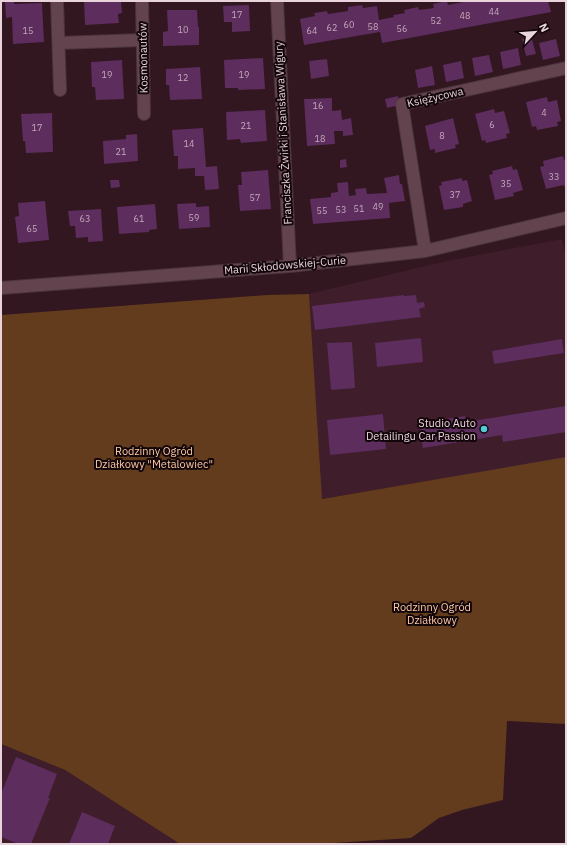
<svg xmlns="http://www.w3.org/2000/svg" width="567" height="845" viewBox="0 0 567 845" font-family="'IBM Plex Sans',sans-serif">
<rect width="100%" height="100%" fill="#321620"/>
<!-- built -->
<path fill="#3f1d2b" d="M 562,239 L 566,258 L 566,459 L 321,499 L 309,294 L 442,262 Z
M 1,744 L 65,770 L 180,844 L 1,844 Z"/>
<!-- green -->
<path fill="#623c1d" d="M 309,294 L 322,499 L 566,457 L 566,724 L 507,721 L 503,800 L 462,810 L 439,818 L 411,838 L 318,844 L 180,844 L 65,770 L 1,744 L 1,315 L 267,295 Z"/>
<!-- building -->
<path fill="#5c2d5d" d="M 5,1 L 14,1 L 14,4 L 42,3 L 44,42 L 13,44 L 12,17 L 6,18 Z
M 84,1 L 121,1 L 122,13 L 118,14 L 119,23 L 85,25 Z
M 447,1 L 448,5 L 463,2 L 463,1 L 548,1 L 551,12 L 382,43 L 380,32 L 304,45 L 300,19 L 315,16 L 314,13 L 327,11 L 328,14 L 348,11 L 348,7 L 362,5 L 363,8 L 377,6 L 379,20 L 394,17 L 393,15 L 405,13 L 404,10 L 418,7 L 419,10 L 434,8 L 433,4 Z
M 249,5 L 250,31 L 232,32 L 232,22 L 224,22 L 223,6 Z
M 167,10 L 197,10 L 198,27 L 199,27 L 199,45 L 163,46 L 163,32 L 168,31 Z
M 531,36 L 536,54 L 526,56 L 522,39 Z
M 556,39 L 560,56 L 543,60 L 539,43 Z
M 518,48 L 521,65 L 503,69 L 500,52 Z
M 489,55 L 493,72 L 475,76 L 472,58 Z
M 263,58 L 265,89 L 238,90 L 238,88 L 225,88 L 224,60 Z
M 327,59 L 329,76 L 311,79 L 309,61 Z
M 122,60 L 124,99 L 96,100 L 95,87 L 92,87 L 91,62 Z
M 461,61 L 464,78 L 446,82 L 443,65 Z
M 432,66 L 435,85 L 418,88 L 415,70 Z
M 200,67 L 202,99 L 170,100 L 169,85 L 166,85 L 166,69 Z
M 398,96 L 399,105 L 387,108 L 385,99 Z
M 547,97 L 548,102 L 557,100 L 561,121 L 557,122 L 558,126 L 537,130 L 536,126 L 532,127 L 526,102 Z
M 332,98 L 332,111 L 341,110 L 342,120 L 351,118 L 353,135 L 343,136 L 343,131 L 334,131 L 335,144 L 307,146 L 304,99 Z
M 494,109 L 495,113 L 504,111 L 510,133 L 506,134 L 507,138 L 486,143 L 485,140 L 482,141 L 475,114 Z
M 265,110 L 267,141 L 241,143 L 240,139 L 227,140 L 226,112 Z
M 52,113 L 53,152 L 26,153 L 25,141 L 23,141 L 21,114 Z
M 453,118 L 459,144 L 455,145 L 456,148 L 435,153 L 435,149 L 430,150 L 425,126 Z
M 203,128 L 206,167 L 217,166 L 219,189 L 205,190 L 204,176 L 195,176 L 195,168 L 178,169 L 178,156 L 174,156 L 172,130 Z
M 137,134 L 138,161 L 104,164 L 103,141 L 126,139 L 126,135 Z
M 563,156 L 564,160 L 566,159 L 566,191 L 564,185 L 546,189 L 540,167 L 544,166 L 543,161 Z
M 346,159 L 347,167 L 340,168 L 340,160 Z
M 512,166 L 513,170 L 517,169 L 523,190 L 513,193 L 514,196 L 495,200 L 489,175 L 493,174 L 492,171 Z
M 268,170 L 271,209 L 240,211 L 238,185 L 242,185 L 241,172 Z
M 399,175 L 400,184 L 402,184 L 405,201 L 389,203 L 390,218 L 313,224 L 310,199 L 331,197 L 331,193 L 338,192 L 337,183 L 348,182 L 349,196 L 356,195 L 355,189 L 366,188 L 367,194 L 387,193 L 384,178 Z
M 462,178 L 462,181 L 467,180 L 472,201 L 463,204 L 463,207 L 444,210 L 439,186 L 442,185 L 441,182 Z
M 110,180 L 119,180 L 120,187 L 111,188 Z
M 45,201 L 49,240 L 18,243 L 15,217 L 19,216 L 18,203 Z
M 196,203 L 196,207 L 209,206 L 210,227 L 179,229 L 177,204 Z
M 155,204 L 157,229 L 149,230 L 149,232 L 119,234 L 117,207 Z
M 101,209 L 103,241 L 88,242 L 88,237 L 76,238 L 75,226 L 70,226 L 68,211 Z
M 404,295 L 404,296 L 416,295 L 417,303 L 424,302 L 425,307 L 419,309 L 421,317 L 315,330 L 312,306 Z
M 421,338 L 423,362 L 377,367 L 375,343 Z
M 562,339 L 564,353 L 494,364 L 492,351 Z
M 352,342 L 355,388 L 331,390 L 327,343 Z
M 566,406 L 566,432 L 503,442 L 502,435 L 423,448 L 419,423 L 465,416 L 466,422 Z
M 383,414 L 386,449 L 330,455 L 327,420 Z
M 16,757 L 57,774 L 48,798 L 50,798 L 31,844 L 19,844 L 1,837 L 1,794 Z
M 82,812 L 115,826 L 108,844 L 69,844 Z"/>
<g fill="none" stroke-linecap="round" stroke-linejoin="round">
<!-- minor casing -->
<g stroke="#4a343c" stroke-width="14">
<path id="minor" d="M 57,1 L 60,90
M 142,1 L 144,114
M 277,1 L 290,266
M 59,43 L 142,40
M 425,251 L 402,104 L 566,68
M 1,288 L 290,266 L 425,251 L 566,218"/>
</g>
<!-- minor -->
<use href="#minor" stroke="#63434e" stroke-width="12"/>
</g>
<!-- markers -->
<circle fill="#52cbd8" stroke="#12060a" stroke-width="1.5" cx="484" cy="429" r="4"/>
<g text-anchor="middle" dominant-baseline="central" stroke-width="4" stroke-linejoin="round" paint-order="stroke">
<!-- number labels -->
<g font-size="9" fill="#c5aabb">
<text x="494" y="11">44</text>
<text x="237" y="14">17</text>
<text x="465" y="15">48</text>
<text x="436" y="20">52</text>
<text x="349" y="24">60</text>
<text x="373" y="26">58</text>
<text x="332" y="27">62</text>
<text x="402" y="28">56</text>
<text x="183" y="29">10</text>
<text x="28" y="30">15</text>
<text x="312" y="30">64</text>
<text x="107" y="74">19</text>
<text x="244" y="74">19</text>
<text x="183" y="77">12</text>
<text x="318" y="105">16</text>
<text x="544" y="112">4</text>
<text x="492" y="124">6</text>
<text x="246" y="125">21</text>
<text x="37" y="127">17</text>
<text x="442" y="135">8</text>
<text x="320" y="138">18</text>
<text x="189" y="143">14</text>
<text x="121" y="151">21</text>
<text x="554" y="176">33</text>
<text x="506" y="183">35</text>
<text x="455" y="194">37</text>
<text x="255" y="197">57</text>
<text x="378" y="206">49</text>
<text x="359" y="208">51</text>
<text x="341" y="209">53</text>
<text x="322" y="210">55</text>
<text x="194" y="217">59</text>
<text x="85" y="218">63</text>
<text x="139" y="218">61</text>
<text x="32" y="228">65</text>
</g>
<!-- street labels -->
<g font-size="11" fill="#e8d4da" stroke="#12060a">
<text transform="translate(143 58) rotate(-91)">Kosmonautów</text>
<text transform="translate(435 97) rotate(-13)">Księżycowa</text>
<text transform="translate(283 133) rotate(-93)">Franciszka Żwirki i Stanisława Wigury</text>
<text transform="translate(285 265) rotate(-5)">Marii Skłodowskiej-Curie</text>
</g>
<!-- poi labels -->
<g font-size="11" fill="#e8d4da" stroke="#12060a" text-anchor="end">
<text x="476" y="423">Studio Auto<tspan x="476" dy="13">Detailingu Car Passion</tspan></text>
</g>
<!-- park labels -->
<g font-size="11" fill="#fdcaa5" stroke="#12060a">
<text x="154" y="451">Rodzinny Ogród<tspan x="154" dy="13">Działkowy "Metalowiec"</tspan></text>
<text x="432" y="607">Rodzinny Ogród<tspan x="432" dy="13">Działkowy</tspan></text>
</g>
</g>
<!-- border -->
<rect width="567" height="845" fill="none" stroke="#e8d4da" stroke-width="4"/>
<!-- north arrow -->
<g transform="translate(535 32) rotate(64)" stroke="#12060a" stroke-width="3" paint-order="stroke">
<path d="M0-3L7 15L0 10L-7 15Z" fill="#e8d4da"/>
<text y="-6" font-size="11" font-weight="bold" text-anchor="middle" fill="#e8d4da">N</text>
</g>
</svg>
